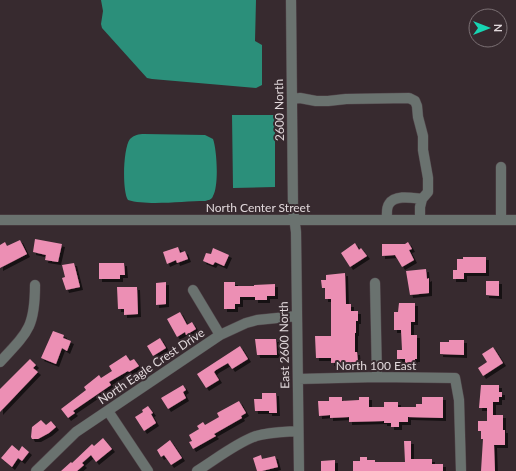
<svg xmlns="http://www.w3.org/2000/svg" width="516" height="471" viewBox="0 0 516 471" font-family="Lato,sans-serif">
<defs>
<filter id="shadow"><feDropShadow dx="3" dy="3" stdDeviation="0" flood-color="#0009"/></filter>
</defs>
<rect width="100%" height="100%" fill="#372a2f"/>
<!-- water -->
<path fill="#2b8f7a" d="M 101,0 L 256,0 L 255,41 L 262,45 L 262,85 L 256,88 L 152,79 L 147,78 L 102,28 L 101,24 L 103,11 Z
M 232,115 L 275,115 L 275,187 L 233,188 Z
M 144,134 L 205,135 L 213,139 C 217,150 219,186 213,196 C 212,200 208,200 205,201 C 184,201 147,206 128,200 C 122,191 123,148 130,139 C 134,135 139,134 144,134 Z"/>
<!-- building -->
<path fill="#ec8fb4" filter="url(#shadow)" d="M 35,239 L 62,244 L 58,262 L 45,260 L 46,255 L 33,252 Z
M 20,240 L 27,254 L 0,268 L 0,245 L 5,242 L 7,246 Z
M 408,242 L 412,249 L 409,250 L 414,260 L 402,267 L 395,255 L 382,256 L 382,244 L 405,244 Z
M 355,243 L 359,250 L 361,248 L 367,256 L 350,267 L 341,253 Z
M 178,247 L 180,253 L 185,251 L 188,259 L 177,263 L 176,260 L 167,264 L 163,252 Z
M 213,248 L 229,255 L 224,266 L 215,262 L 213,265 L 203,261 L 206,253 L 211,254 Z
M 463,257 L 486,257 L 486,273 L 464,273 L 464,279 L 453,279 L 453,270 L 457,270 L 457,259 L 463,259 Z
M 74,263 L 80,287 L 66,290 L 62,278 L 65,277 L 62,265 Z
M 99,263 L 124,263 L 125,275 L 120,275 L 120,279 L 99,279 Z
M 426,269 L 427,279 L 429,278 L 429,293 L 410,295 L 406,271 Z
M 345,273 L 346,304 L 351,304 L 351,311 L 358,311 L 358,321 L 356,321 L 356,333 L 355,333 L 355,352 L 357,352 L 358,362 L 331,363 L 331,358 L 316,358 L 315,336 L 331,336 L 331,299 L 325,299 L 325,288 L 322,288 L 321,280 L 326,280 L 326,275 Z
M 486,281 L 499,281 L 499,296 L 486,295 Z
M 166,282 L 166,304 L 156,305 L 156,283 Z
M 224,282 L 235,282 L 235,286 L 254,286 L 254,285 L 275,284 L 275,296 L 267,296 L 267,300 L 255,300 L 255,297 L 240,297 L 240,304 L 235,304 L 235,309 L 224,309 Z
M 117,287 L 137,287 L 138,314 L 124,315 L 124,309 L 118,309 Z
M 399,303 L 415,303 L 415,322 L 411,322 L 411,335 L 417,335 L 417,359 L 415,359 L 415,363 L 405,363 L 405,359 L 397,359 L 397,350 L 402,350 L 401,330 L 394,330 L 394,312 L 398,312 Z
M 180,312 L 187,325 L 192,322 L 196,329 L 186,335 L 185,332 L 177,337 L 167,319 Z
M 53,331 L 64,335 L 63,338 L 71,341 L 67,351 L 62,348 L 56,364 L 41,358 Z
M 160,338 L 166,348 L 153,356 L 147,346 Z
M 255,339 L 276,339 L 277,355 L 257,355 Z
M 449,340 L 464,340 L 464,355 L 440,354 L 440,342 L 449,342 Z
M 240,346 L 248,359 L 232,369 L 228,363 L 216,370 L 214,372 L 219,380 L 206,388 L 197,374 Z
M 493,347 L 503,363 L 483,376 L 478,368 L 487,362 L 482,354 Z
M 126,355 L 130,361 L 134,359 L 139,366 L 129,372 L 128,371 L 109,382 L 111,385 L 73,411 L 75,413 L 68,418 L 61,409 L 86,390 L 84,387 L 99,375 L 101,378 L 112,371 L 109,366 Z
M 30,359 L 36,365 L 33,368 L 38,372 L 0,412 L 0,389 Z
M 183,385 L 186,390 L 183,392 L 186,398 L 168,409 L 161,398 Z
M 481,385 L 499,385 L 499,392 L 502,392 L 502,397 L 499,397 L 499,402 L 493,402 L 493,415 L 503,415 L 503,430 L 505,430 L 505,445 L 494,445 L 495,471 L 481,471 L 483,439 L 481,439 L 481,431 L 478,431 L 478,421 L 487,421 L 487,408 L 479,408 Z
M 262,393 L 276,393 L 277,413 L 269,413 L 269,411 L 255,411 L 254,399 L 262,399 Z
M 329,397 L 342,397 L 342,401 L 359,400 L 359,397 L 369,397 L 369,407 L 384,407 L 384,402 L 398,402 L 398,407 L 416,407 L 416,404 L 422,404 L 422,397 L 443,397 L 443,418 L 408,417 L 408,422 L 399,422 L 399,427 L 391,427 L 391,423 L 384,423 L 384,421 L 349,422 L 349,417 L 330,418 L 330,415 L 319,416 L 318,401 L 329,401 Z
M 239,401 L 246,413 L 241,416 L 242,418 L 214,434 L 216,436 L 193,449 L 189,442 L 192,441 L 189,435 L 199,429 L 197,426 L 203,422 L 205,425 L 219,417 L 217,413 Z
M 148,406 L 153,413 L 151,414 L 156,423 L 144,431 L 135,417 L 143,412 L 142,410 Z
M 41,420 L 46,425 L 51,421 L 56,427 L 49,433 L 38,439 L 32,439 L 31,437 L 32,427 Z
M 103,438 L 112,449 L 96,462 L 91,455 L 82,463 L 84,465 L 77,471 L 61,471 L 71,462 L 72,463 L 92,444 L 94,446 Z
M 170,440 L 182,458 L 171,465 L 164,455 L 161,457 L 157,450 Z
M 404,441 L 411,441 L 411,459 L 432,459 L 432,464 L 443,464 L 443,471 L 353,471 L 353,461 L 360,461 L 360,457 L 367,457 L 367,460 L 375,460 L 375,462 L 405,462 Z
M 12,445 L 19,451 L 22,446 L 29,452 L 22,461 L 18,458 L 12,467 L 1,458 Z
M 261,455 L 262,459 L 275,456 L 278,467 L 262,471 L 257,471 L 253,458 Z
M 335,460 L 335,471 L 321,471 L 321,461 Z"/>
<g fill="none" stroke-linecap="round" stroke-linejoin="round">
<!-- minor casing -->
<g stroke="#52464b" stroke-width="11">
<path id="minor" d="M 291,0 L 293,209 L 296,232 L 299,471
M 292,99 L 300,98 L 316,101 L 328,101 L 346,99 L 409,98 L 415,101 L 417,106 L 418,117 L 423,136 L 423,150 L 428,178 L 428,192 L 422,199 L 420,207 L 420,220
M 501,167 L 501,220
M 0,220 L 516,220
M 387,220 C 387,215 386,208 389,204 C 395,194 413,198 422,199
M 375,283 L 377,377
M 193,290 L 220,335
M 0,362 C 28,332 35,327 35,285
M 298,379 L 377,377 L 455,378 L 459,400 L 461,471
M 108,411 L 148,471
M 36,471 L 76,432 L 220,335 L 246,323 L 257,320 L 297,316
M 197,471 C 215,460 236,443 256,436 C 270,432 284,432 298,431"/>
</g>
<!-- minor -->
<use href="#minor" stroke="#6a726f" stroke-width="10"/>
</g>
<g text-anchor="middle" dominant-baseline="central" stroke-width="4" stroke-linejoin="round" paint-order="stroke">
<!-- street labels -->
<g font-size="12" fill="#e1d8db" stroke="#372a2f">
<text transform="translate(279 110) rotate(-91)">2600 North</text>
<text x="258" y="207">North Center Street</text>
<text transform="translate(284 345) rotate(-91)">East 2600 North</text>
<text x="376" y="365">North 100 East</text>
<text transform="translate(151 366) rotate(-34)">North Eagle Crest Drive</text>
</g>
</g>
<!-- north arrow -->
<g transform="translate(488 28) rotate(90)"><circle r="19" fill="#372a2f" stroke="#7b7074"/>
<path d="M0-3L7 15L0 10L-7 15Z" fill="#17d5b3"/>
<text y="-6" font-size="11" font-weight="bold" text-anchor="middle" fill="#e1d8db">N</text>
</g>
</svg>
